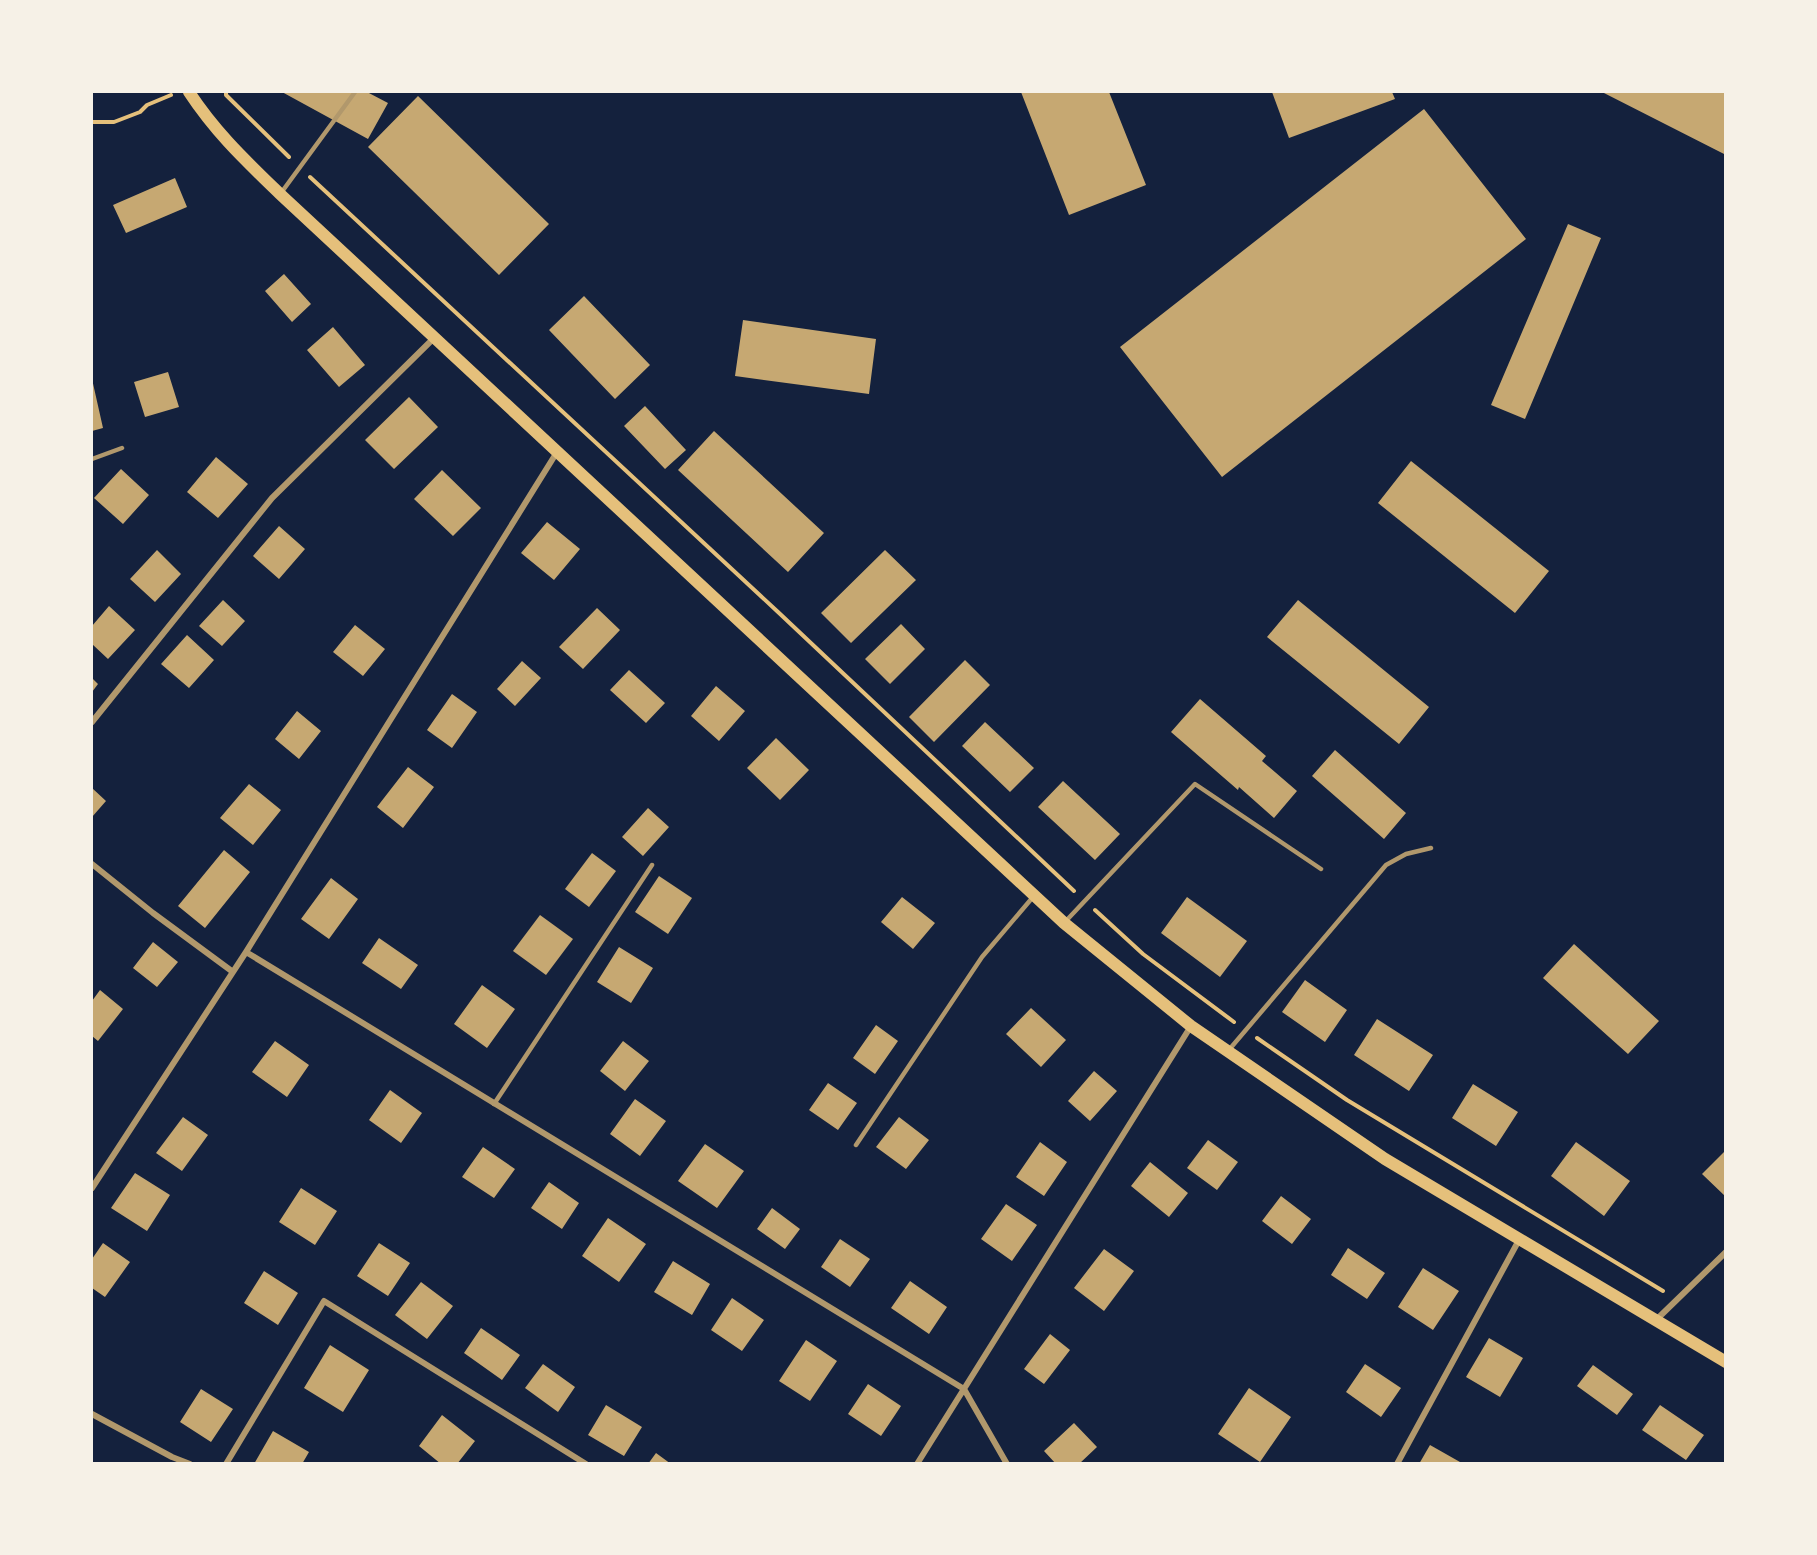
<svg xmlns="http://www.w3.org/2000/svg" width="1817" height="1555" viewBox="0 0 1817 1555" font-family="Rubik,sans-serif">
<rect width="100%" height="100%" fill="#14213d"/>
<!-- building -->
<path fill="#c6a872" d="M 282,92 L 367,92 L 388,103 L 368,139 Z
M 1021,92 L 1109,92 L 1146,185 L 1069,215 Z
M 1272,92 L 1392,92 L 1395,99 L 1289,138 Z
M 1602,92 L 1726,92 L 1726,155 Z
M 418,96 L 549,224 L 499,275 L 368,147 Z
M 1424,109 L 1526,239 L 1222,477 L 1120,347 Z
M 175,178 L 187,207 L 126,233 L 113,205 Z
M 1568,224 L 1601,238 L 1525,419 L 1491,405 Z
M 284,274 L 311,304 L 292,322 L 265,291 Z
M 584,296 L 650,365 L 615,399 L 549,330 Z
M 743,320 L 876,339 L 869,394 L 735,376 Z
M 333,327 L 365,365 L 339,387 L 307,350 Z
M 168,372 L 179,407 L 145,417 L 134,382 Z
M 92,379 L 103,428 L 92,431 Z
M 409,397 L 438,427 L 394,469 L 365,440 Z
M 645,406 L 686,450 L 665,469 L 624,426 Z
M 714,431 L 824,533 L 788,572 L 678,470 Z
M 216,457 L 248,484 L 218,518 L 187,492 Z
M 1411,461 L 1549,571 L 1515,613 L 1378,503 Z
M 121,469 L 149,495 L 123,524 L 94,498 Z
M 442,470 L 481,508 L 453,536 L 414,499 Z
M 547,522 L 580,549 L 554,580 L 521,553 Z
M 279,526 L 305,549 L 279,579 L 253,556 Z
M 157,550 L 181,574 L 155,602 L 130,579 Z
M 885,550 L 916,580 L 851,643 L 821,613 Z
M 223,600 L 245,621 L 222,646 L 199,626 Z
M 1298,600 L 1429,707 L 1399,744 L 1267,637 Z
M 109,606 L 135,630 L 108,659 L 92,644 L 92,626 Z
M 597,608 L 620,630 L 583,669 L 559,647 Z
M 901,624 L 925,649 L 890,684 L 865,659 Z
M 355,625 L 385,649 L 363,676 L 333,652 Z
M 187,635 L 214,660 L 189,688 L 161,664 Z
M 965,660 L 990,685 L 934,742 L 909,717 Z
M 522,661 L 541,678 L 515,706 L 497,689 Z
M 629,670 L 665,703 L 646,723 L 610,690 Z
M 92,678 L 98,684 L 92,692 Z
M 716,686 L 745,711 L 719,741 L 691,716 Z
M 452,694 L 477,712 L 452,748 L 427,730 Z
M 1200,699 L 1266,756 L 1262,761 L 1297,791 L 1274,818 L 1239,787 L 1238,790 L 1171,732 Z
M 297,711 L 321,731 L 299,759 L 275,739 Z
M 985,722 L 1034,768 L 1010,792 L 962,746 Z
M 776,738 L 809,770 L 780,800 L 747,768 Z
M 1335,750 L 1406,813 L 1384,839 L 1312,776 Z
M 408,767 L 434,787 L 403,828 L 377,807 Z
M 1063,781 L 1120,834 L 1095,860 L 1038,807 Z
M 249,784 L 281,810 L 253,845 L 220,818 Z
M 92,788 L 106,801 L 92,817 Z
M 648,808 L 669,827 L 643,856 L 622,837 Z
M 224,850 L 250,872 L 205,928 L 178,906 Z
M 592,853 L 616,871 L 589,907 L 565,889 Z
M 659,876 L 692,898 L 668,934 L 635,912 Z
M 331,878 L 358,899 L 329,939 L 301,919 Z
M 902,897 L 935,923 L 913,949 L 881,922 Z
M 1187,897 L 1247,941 L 1220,977 L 1161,933 Z
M 540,915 L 573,939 L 546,975 L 513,951 Z
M 379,938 L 418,965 L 401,989 L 362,963 Z
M 153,942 L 178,962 L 157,987 L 133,968 Z
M 1574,944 L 1659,1021 L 1628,1054 L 1543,978 Z
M 619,947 L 653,968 L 631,1003 L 597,982 Z
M 1305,980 L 1347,1010 L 1325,1042 L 1282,1012 Z
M 482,985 L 515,1009 L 487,1048 L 454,1024 Z
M 100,990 L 123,1009 L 98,1041 L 92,1036 L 92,1001 Z
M 1031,1008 L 1066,1040 L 1041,1067 L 1006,1034 Z
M 1377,1019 L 1433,1055 L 1409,1091 L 1354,1055 Z
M 876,1025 L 898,1041 L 875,1074 L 853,1058 Z
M 275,1041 L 309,1065 L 287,1097 L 252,1072 Z
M 623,1041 L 649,1061 L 625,1091 L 600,1071 Z
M 1094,1071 L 1117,1091 L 1090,1121 L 1068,1101 Z
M 828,1083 L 857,1103 L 838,1130 L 809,1110 Z
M 1473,1084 L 1518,1112 L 1496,1146 L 1452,1118 Z
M 390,1090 L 422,1113 L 401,1143 L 369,1120 Z
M 635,1099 L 666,1121 L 640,1156 L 610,1134 Z
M 183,1117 L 208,1135 L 182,1171 L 156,1153 Z
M 899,1117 L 929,1140 L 906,1169 L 876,1147 Z
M 1208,1140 L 1238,1162 L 1217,1190 L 1187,1168 Z
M 1040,1142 L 1067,1162 L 1044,1196 L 1016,1177 Z
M 1576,1142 L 1630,1181 L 1604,1216 L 1551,1176 Z
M 705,1144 L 744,1171 L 717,1208 L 678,1181 Z
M 483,1147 L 515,1169 L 494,1198 L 462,1177 Z
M 1726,1150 L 1726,1197 L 1702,1174 Z
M 1150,1162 L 1188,1193 L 1169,1217 L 1131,1186 Z
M 135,1173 L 170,1195 L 147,1231 L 111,1208 Z
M 549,1182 L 579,1203 L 562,1229 L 531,1208 Z
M 301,1188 L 337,1211 L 315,1245 L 279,1222 Z
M 1281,1196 L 1311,1219 L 1292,1244 L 1262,1221 Z
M 1006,1204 L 1037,1225 L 1012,1261 L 981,1239 Z
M 772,1208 L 800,1229 L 785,1249 L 757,1229 Z
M 608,1218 L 646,1244 L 619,1282 L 582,1256 Z
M 840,1239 L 870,1259 L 850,1287 L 821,1267 Z
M 103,1243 L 130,1262 L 105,1297 L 92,1288 L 92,1259 Z
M 379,1243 L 410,1263 L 388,1296 L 357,1276 Z
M 1348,1248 L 1385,1273 L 1367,1299 L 1331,1275 Z
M 1104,1249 L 1134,1271 L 1104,1311 L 1074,1288 Z
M 673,1261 L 710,1284 L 692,1315 L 654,1292 Z
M 1423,1268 L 1459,1291 L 1433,1330 L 1398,1307 Z
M 264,1271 L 298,1293 L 278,1325 L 244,1303 Z
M 910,1281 L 947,1307 L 929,1334 L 891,1308 Z
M 421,1282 L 453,1306 L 427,1339 L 395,1315 Z
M 732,1298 L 764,1320 L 742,1351 L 711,1330 Z
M 481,1328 L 520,1355 L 502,1380 L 464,1353 Z
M 1050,1334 L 1070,1350 L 1044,1384 L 1024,1369 Z
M 1489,1338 L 1523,1358 L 1500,1397 L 1466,1377 Z
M 806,1340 L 837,1361 L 810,1401 L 779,1381 Z
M 330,1345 L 369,1370 L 343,1412 L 304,1388 Z
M 543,1364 L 575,1387 L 558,1412 L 525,1388 Z
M 1365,1364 L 1401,1388 L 1381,1417 L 1346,1392 Z
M 1593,1365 L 1633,1394 L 1617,1415 L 1577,1386 Z
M 868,1384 L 901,1406 L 881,1436 L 848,1414 Z
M 1249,1388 L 1291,1417 L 1260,1462 L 1218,1434 Z
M 201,1389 L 233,1409 L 211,1442 L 180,1422 Z
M 606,1405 L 642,1427 L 624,1456 L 588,1435 Z
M 1660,1405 L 1704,1435 L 1686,1460 L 1642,1430 Z
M 442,1415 L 475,1441 L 457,1464 L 441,1464 L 419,1446 Z
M 1074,1423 L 1097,1447 L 1079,1464 L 1056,1464 L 1044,1451 Z
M 273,1431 L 309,1452 L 302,1464 L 254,1464 Z
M 1430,1445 L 1460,1462 L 1459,1464 L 1419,1464 Z
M 656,1453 L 671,1464 L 648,1464 Z"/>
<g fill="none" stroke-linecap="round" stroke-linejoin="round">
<!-- path -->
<path stroke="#e5c07b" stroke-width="4" d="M 226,92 L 226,95 L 289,157
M 92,122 L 114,122 L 140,112 L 147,105 L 171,95
M 310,177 L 778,612 L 1074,891
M 1095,910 L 1143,954 L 1234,1022
M 1257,1038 L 1347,1100 L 1663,1291"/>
<!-- service -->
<path stroke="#b1986c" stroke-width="4.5" d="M 281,193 L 355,92
M 92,459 L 122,448
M 1064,923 L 1195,784 L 1321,869
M 1228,1051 L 1386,865 L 1406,854 L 1431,848
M 494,1104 L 652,865
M 856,1145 L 982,957 L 1033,897"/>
<!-- minor -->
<path stroke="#b1986c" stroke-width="6" d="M 92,722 L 272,498 L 434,338
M 92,864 L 153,913 L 233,972
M 246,952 L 964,1389 L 1007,1464
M 92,1188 L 246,952 L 557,452
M 1655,1321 L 1726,1252
M 92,1414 L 172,1457 L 190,1464
M 226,1464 L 324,1301 L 586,1464
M 917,1464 L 1191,1026
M 1397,1464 L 1519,1240"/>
<!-- secondary -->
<path stroke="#e5c07b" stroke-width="12" d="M 189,92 C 216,133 245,160 280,194 L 1064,923 L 1191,1026 L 1385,1159 L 1726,1362"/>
</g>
<!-- border -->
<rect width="1817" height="1555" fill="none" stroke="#f6f1e7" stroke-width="186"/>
</svg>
